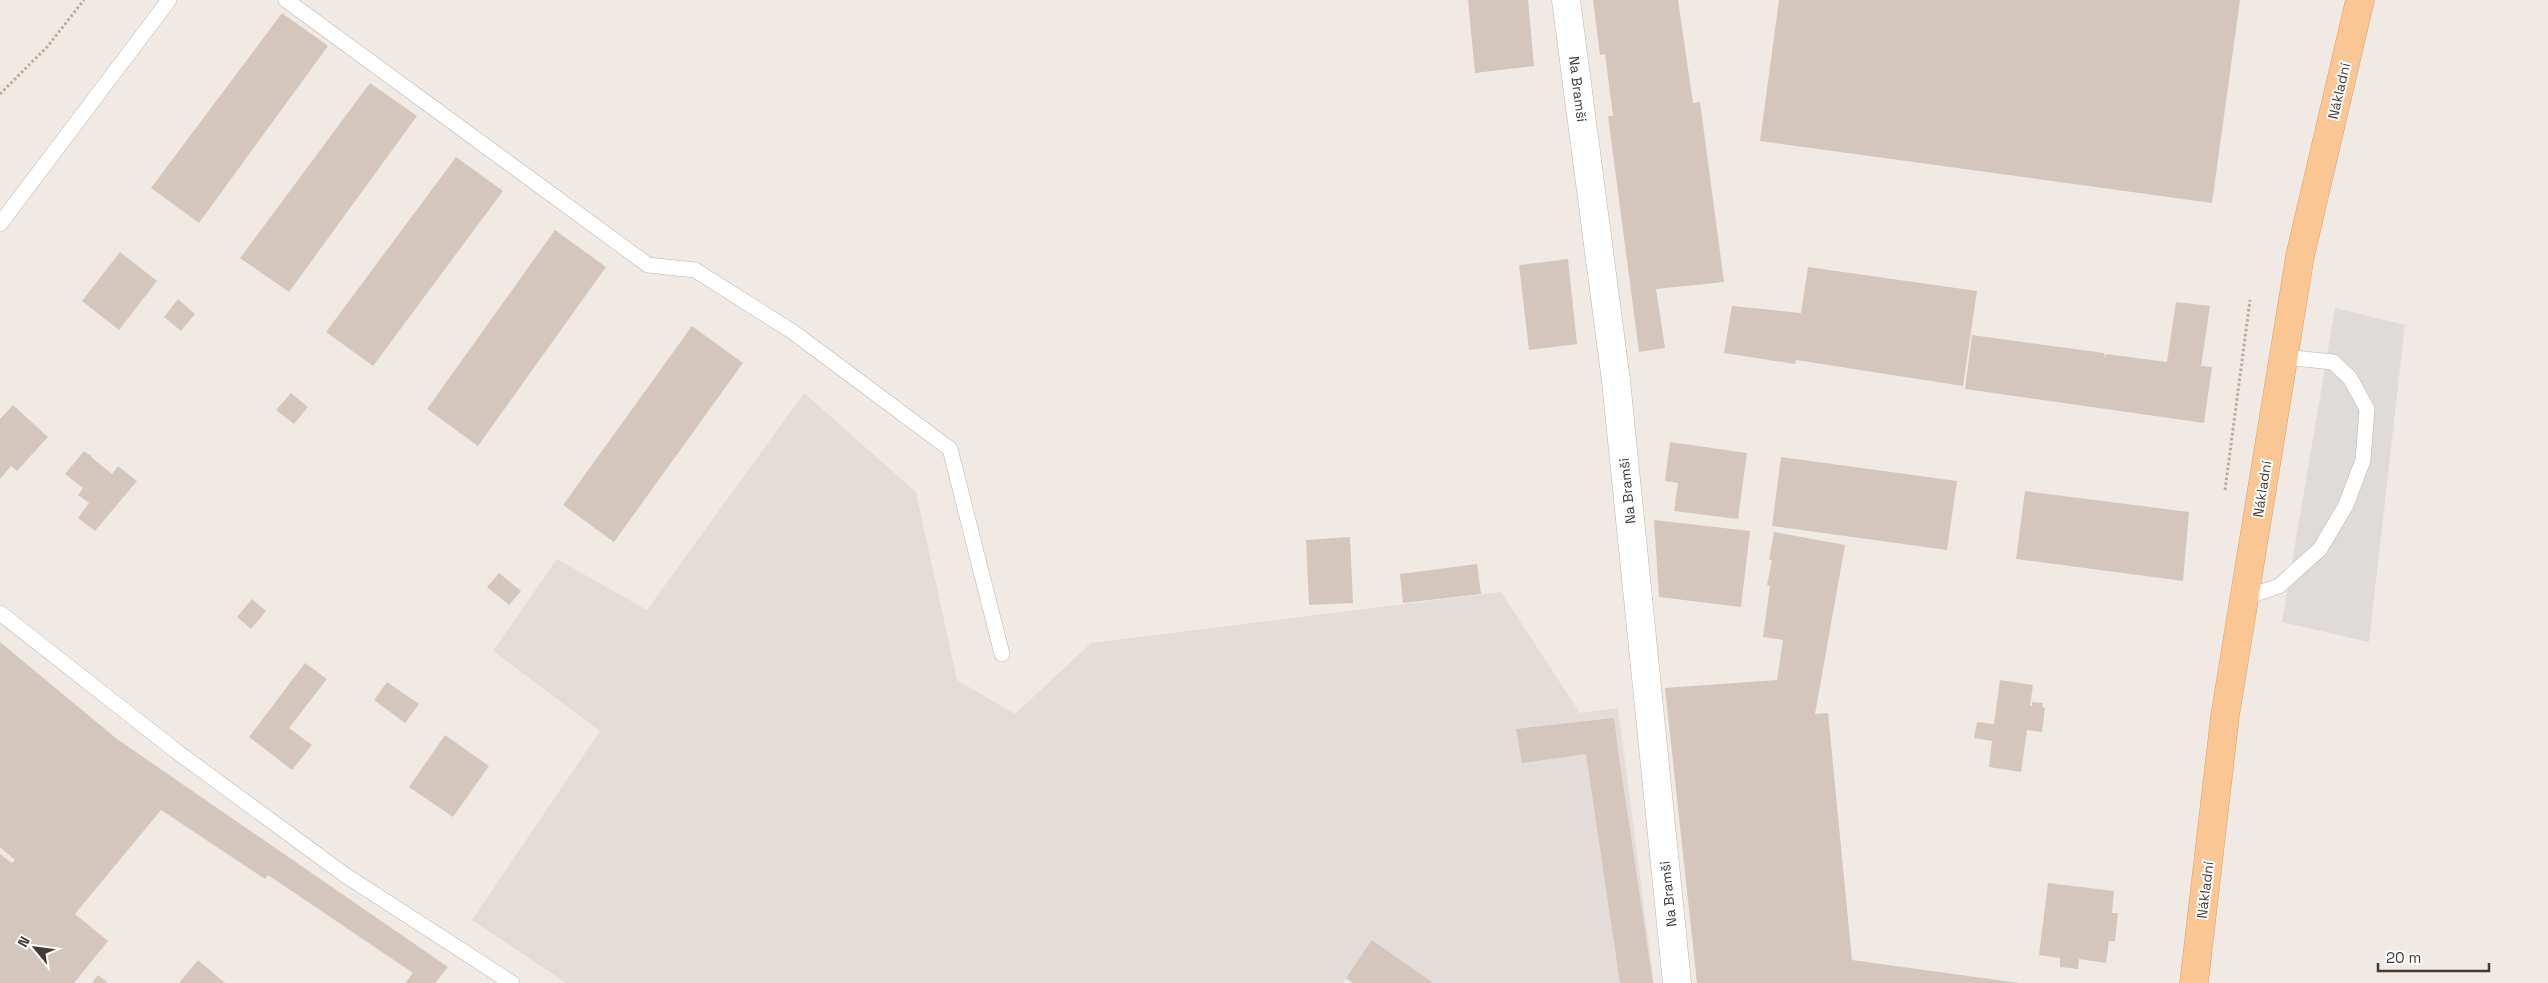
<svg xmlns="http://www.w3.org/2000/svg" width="2548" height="983" viewBox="0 0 2548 983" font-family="'Space Grotesk',sans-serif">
<rect width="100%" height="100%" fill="#f1eae4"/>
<!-- industrial -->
<path fill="#e3dcd9" d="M 804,393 L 916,492 L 957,680 L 1015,714 L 1091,643 L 1501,592 L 1580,713 L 1618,708 L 1654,983 L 1353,983 L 1346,978 L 1343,983 L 566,983 L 472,920 L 600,731 L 493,651 L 557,559 L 647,610 Z"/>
<!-- parking -->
<path fill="#dfdbd9" d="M 2335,308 L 2405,325 L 2369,642 L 2282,622 Z"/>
<!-- building -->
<path fill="#d5c6bd" d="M 1468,0 L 1528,0 L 1534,66 L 1475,73 Z
M 1593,0 L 1678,0 L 1693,103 L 1700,102 L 1724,282 L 1656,289 L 1665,348 L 1639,352 L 1608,116 L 1613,116 L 1605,54 L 1600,55 Z
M 1779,0 L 2240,0 L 2212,203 L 1760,141 Z
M 282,13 L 328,46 L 199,223 L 151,188 Z
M 370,83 L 417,116 L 289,292 L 240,258 Z
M 456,157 L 503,191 L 373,366 L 326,332 Z
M 555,230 L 606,267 L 478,446 L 427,409 Z
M 120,252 L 157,281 L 119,330 L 82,301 Z
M 1568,259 L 1577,344 L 1529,350 L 1519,265 Z
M 1808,267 L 1977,291 L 1963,386 L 1796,360 L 1795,364 L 1724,353 L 1732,306 L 1801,313 Z
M 178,299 L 195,314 L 181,331 L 164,317 Z
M 2176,302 L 2210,306 L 2201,366 L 2212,367 L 2204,423 L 1965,389 L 1972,335 L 2104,353 L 2106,358 L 2106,354 L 2167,362 Z
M 692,326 L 743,363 L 614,542 L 563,505 Z
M 291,393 L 308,407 L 294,424 L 276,410 Z
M 13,405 L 48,437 L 17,471 L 11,466 L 0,479 L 0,419 Z
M 1670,442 L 1747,453 L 1738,519 L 1674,511 L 1678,483 L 1665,481 Z
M 84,451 L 89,455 L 91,454 L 91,457 L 112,474 L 118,466 L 137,481 L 95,531 L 78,518 L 89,503 L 78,495 L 83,488 L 65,474 Z
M 1781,457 L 1957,481 L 1947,550 L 1772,526 Z
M 2025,491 L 2189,512 L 2183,581 L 2016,559 Z
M 1654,520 L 1750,531 L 1741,607 L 1659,597 Z
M 1774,532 L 1845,545 L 1815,714 L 1828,713 L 1852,960 L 2019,983 L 1697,983 L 1665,688 L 1777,680 L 1783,640 L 1763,637 L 1770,586 L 1767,585 L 1772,560 L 1769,560 Z
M 1350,537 L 1353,603 L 1309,605 L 1306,540 Z
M 1477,564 L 1481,594 L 1403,603 L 1400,574 Z
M 499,573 L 521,591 L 509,605 L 487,587 Z
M 252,599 L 266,611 L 251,629 L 237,617 Z
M 0,642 L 117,739 L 448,967 L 435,983 L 405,983 L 413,973 L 268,875 L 265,879 L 161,810 L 75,914 L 108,941 L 74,983 L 0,983 L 0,854 L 12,863 L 15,860 L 0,847 Z
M 305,663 L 327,679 L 289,728 L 312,745 L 292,770 L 249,737 Z
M 2000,680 L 2033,685 L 2030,706 L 2032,706 L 2032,702 L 2043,703 L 2042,707 L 2045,708 L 2042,732 L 2027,730 L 2021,772 L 1989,767 L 1992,741 L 1974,738 L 1977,722 L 1994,724 Z
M 387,682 L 419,704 L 405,723 L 374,700 Z
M 1614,718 L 1618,750 L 1653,983 L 1620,983 L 1586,754 L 1522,763 L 1516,729 Z
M 445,735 L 489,766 L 453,817 L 409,787 Z
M 2048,883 L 2114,891 L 2112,913 L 2118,913 L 2115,941 L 2109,941 L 2106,963 L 2079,959 L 2078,969 L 2060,967 L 2060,958 L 2039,955 Z
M 1372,940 L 1433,983 L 1353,983 L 1346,978 Z
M 198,960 L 225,983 L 179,983 Z
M 98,975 L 108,983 L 92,983 Z"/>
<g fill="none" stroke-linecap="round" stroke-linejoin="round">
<!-- lane casing -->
<g stroke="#bfb3aa" stroke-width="16">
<path id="lane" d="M 286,0 L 648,265 L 695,270 L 793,332 L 950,449 L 1002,654
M 0,224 L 169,0
M 2244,598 L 2279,586 L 2320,549 L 2346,505 L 2363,460 L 2367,409 L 2350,378 L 2333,362 L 2284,357
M 0,613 L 176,751 L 345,875 L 512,983"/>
</g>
<!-- street casing -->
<g stroke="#bfb3aa" stroke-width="29">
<path id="street" d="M 1566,0 L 1616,381 L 1677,983"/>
</g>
<!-- primary casing -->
<g stroke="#df9e65" stroke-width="29">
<path id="primary" d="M 2194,983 L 2225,716 L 2300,256 L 2360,0"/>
</g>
<!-- path -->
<path stroke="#bea899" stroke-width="3" stroke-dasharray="2.5 2.5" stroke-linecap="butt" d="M 0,94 L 47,47 L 84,0
M 2225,490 L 2250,300"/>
<!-- lane -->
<use href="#lane" stroke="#fff" stroke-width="15"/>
<!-- street -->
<use href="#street" stroke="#fff" stroke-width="28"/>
<!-- primary -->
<use href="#primary" stroke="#fac694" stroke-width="28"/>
</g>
<g text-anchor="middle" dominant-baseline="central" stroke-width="4" stroke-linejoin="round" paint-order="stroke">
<!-- street labels -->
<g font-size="14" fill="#433a34" stroke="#fff">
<text transform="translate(1578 89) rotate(83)">Na Bramši</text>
<text transform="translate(2339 91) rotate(-77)">Nákladní</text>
<text transform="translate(2262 489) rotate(-81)">Nákladní</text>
<text transform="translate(1627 491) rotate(-96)">Na Bramši</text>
<text transform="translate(2205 890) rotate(-83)">Nákladní</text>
<text transform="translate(1668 894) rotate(-96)">Na Bramši</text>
</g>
</g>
<!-- north arrow -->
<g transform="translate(35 948) rotate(299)" stroke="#ffffff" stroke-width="4" paint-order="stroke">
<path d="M0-4L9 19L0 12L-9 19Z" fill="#433a34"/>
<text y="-8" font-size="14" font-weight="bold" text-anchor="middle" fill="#433a34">N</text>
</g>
<!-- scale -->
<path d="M2378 963v8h111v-8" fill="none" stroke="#433a34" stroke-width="2.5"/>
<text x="2386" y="963" font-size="15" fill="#433a34" stroke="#ffffff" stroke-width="4" paint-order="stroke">20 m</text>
</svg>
